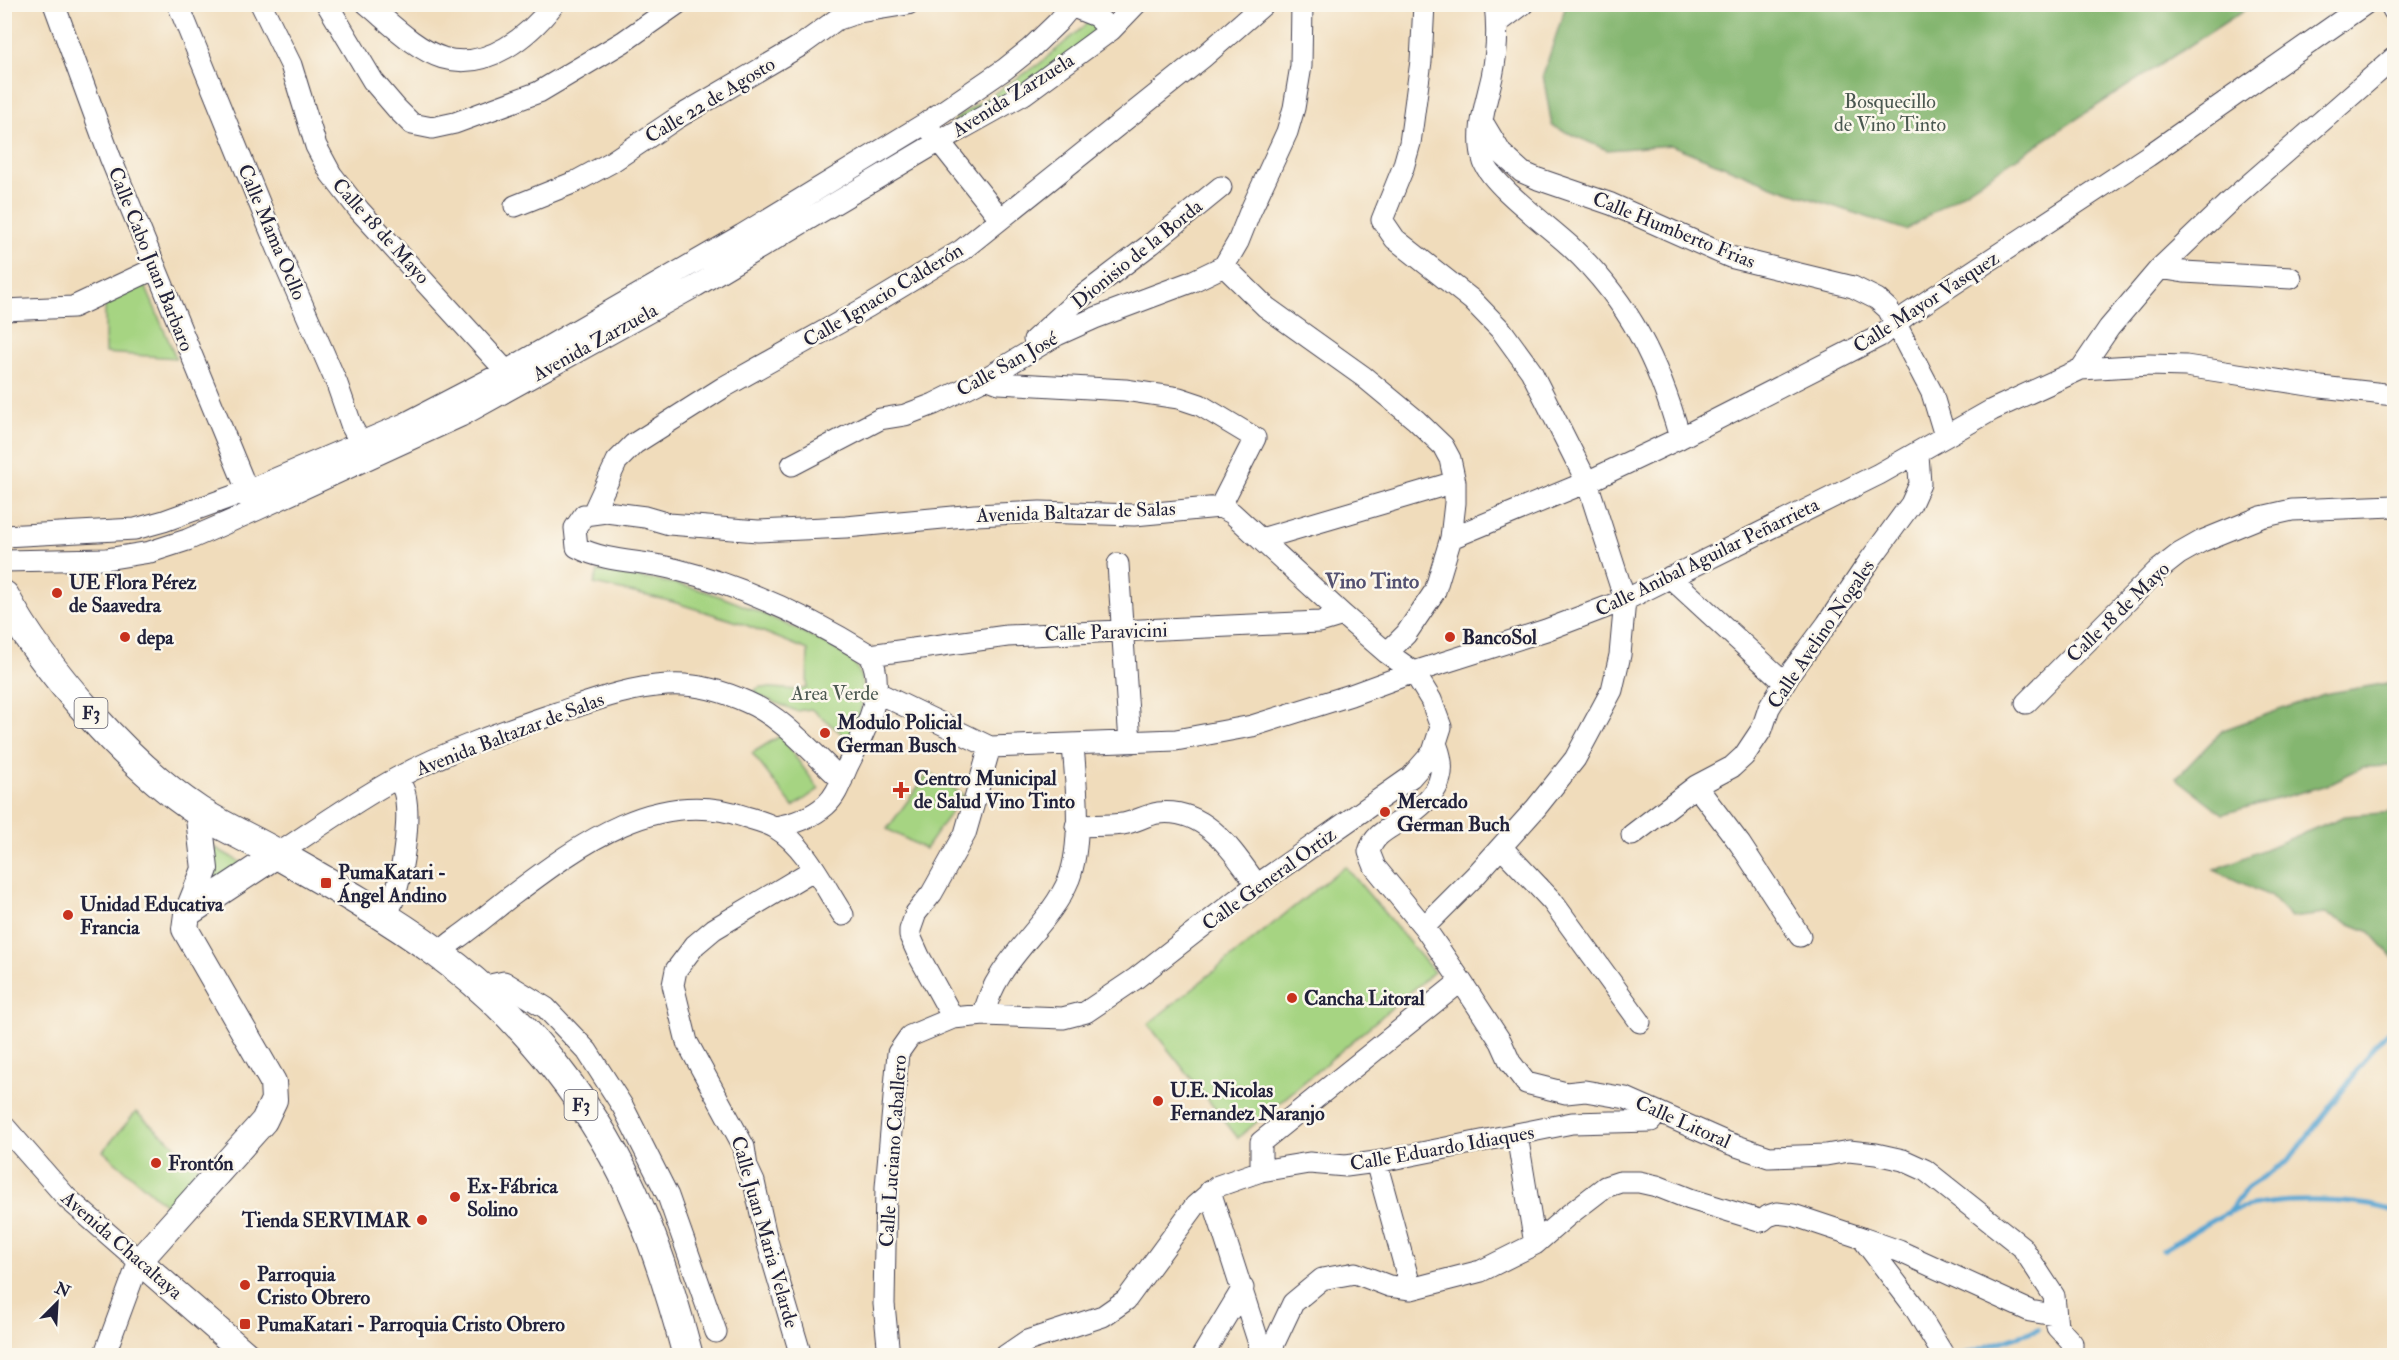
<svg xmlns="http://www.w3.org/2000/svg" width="2399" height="1360" viewBox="0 0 2399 1360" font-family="'IM FELL Double Pica',serif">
<rect width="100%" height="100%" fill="#fbf7ec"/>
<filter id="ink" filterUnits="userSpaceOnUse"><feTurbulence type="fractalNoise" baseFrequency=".0167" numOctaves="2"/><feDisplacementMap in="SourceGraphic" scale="12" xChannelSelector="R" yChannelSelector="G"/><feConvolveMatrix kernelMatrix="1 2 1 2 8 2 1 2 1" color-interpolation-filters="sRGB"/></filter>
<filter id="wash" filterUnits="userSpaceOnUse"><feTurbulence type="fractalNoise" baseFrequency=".008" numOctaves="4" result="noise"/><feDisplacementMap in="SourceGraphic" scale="24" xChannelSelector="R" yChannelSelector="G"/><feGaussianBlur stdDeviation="1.35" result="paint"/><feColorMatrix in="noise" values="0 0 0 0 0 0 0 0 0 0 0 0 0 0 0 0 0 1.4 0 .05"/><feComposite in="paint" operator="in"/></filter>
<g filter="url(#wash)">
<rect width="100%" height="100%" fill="#f0dcbb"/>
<!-- green -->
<path fill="#a6d482" stroke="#647b5e" stroke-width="1.5" d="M 1089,22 L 1098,25 L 1083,52 L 950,126 L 959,116 L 1038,65 Z
M 144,283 L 176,358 L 105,353 L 105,299 Z
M 598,571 C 635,578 675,581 710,593 C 737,602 844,646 856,666 C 870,691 860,717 850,740 L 811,709 L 796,711 L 757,695 L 755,690 L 760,687 L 798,690 L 807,688 L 808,650 L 741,623 L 670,601 L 594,584 Z
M 780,736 L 819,789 L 793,807 L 752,753 Z
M 929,772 L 963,795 L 925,849 L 887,829 Z
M 214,847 L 247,866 L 215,884 Z
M 1345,866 L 1434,972 L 1238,1138 L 1148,1024 Z
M 136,1112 L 201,1168 L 168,1207 L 103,1151 Z"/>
<!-- forest -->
<path fill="#84b670" stroke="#536c56" stroke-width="1.5" d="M 1566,5 L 1566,4 L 2252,5 L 1906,230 L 1775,187 L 1671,145 L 1607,150 L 1552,126 L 1543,75 Z
M 2394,682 L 2394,766 L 2363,767 L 2327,785 L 2223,814 L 2176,778 L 2223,730 L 2324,694 Z
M 2394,812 L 2394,959 L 2370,932 L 2325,914 L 2291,918 L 2270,896 L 2214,870 L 2345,816 Z"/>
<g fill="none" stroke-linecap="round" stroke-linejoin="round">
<!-- stream -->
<path stroke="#59a5d1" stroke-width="5" d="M 2228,1213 L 2248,1187 L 2288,1161 L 2349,1082 L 2375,1044 L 2394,1026
M 2163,1250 C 2184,1238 2205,1223 2227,1213 C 2269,1196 2352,1198 2394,1211
M 1959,1356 L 2038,1329"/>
</g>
</g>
<g filter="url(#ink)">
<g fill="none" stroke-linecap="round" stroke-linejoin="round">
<!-- minor casing -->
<g stroke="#413e4e" stroke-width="23">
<path id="minor" d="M 54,4 L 110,157 L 252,502
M 178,4 L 278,249 L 337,384 L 352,427 L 367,454
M 261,4 L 291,65 L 316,146 L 331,174 L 359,210 L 506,371
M 327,4 L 373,81 L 397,109 L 412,124 L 432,128 L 455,123 L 539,92 L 623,42 L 677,4
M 367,4 C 390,23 415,49 443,58 C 487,71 529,36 554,4
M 1066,4 L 1096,16 L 1111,30
M 1495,4 C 1498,29 1497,53 1492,77 C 1486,103 1475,134 1484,162 C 1491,184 1552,229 1571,247 C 1629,302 1659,362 1680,438
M 2390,4 L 2394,11
M 1497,20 L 1503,19 L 1523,4
M 1483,123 L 1501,153 L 1522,172 L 1538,179 L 1611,204 L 1730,257 L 1853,287 L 1877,299 L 1888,309 L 1932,393 L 1945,436
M 931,131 L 1000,218
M 515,206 L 575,182 L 610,163 L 677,118 L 800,46 L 836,20 L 859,12 L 908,4
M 1224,266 L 1266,307 L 1364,377 L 1416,420 L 1443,446 L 1450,459 L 1455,482 L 1455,503 L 1451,538 L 1435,591 L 1406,634 L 1387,653
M 2160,268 L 2184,272 L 2291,278
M 4,310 L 73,307 L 156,268
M 1034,340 L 1080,298 L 1151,244 L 1221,187
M 2081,369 L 2109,328 L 2160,268 L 2228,203 L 2394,58
M 986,378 L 999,383 L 1125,390 L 1179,398 L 1200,405 L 1255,438 L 1220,507
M 792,465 L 880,419 L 905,415 L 934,404 L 986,378 L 1057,335 L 1095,318 L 1191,282 L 1224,266 L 1238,242 L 1250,212 L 1287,132 L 1294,108 L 1301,66 L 1302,4
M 593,513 L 617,461 L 634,444 L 724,387 L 869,306 L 962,250 L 1202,58 L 1264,4
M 4,536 L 135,529 L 164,521 L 247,491 L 404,424 L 506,371 L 742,235 L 926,123 L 1005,69 L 1030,49 L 1058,22 L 1073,4
M 1451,538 L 1587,482 L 1680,438 L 1880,336 L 1908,314 L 2148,156 L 2365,4
M 1261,539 L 1455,482
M 4,561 L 106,559 L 150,552 L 187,540 L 256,510 L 461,416 L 696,286 L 938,142 L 1024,94 L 1111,30 L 1136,4
M 1118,564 L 1130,743
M 1670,577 L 1784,682
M 870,655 L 1007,636 L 1320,622 L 1343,615
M 876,692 L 990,747 L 1176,740 L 1252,726 L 1351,695 L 1414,672 L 1546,630 L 1625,600 L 1879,474 L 1992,410 L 2081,369 L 2149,365 L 2186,366 L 2321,387 L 2394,395
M 2026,703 L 2156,572 L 2179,554 L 2202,541 L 2261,517 L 2292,510 L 2394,506
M 1437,746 C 1450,780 1433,799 1405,818 C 1391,828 1374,833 1369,852 L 1375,867 L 1424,927 L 1461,981 L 1501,1042 L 1510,1062 L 1526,1083 L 1566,1093 L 1585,1091 L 1626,1098 L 1728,1143 L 1769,1157 L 1826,1155 L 1849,1151 L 1876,1154 L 1903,1160 L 1925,1170 L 2022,1247 L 2054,1296 L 2057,1327 L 2072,1343 L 2072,1356
M 1696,786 L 1740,844 L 1800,936
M 1076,826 C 1092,825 1108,826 1123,824 C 1135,822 1146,815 1158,813 C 1206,807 1233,852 1257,885
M 775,827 C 794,824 811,818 826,805 C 838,794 841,780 848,765 C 864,733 888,691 870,655 C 810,618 743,586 674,569 C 642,560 607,563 577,547 L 575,528 L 584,515 L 606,512 L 645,517 L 669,524 L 758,531 L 846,527 L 975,515 L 1040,512 L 1134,515 L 1220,507 L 1232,513 L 1343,615 L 1387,653 L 1414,672 L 1431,700 L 1441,727 L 1433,752 L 1411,777 L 1244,894 L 1135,979 L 1086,1012 L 1063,1018 L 984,1015 L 953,1018 L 910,1036 L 898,1053 L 886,1187 L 884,1304 L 889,1356
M 1632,835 L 1696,786 L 1732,767 L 1744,756 L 1762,729 L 1769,708 L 1789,675 L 1827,624 L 1870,560 L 1911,504 L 1920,484 L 1918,454
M 1501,847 L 1552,901 L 1640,1022
M 278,854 C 317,828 355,801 397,778 C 447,751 503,731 557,713 C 593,701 629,687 667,685 C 694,683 723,691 747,702 C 784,718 812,753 842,780
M 384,918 C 401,896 411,822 405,795 C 404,789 400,783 398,778
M 1424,927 L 1475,876 L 1536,808 L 1575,759 L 1612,690 L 1620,655 L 1625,600 L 1587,482 L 1531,371 L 1502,331 L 1472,300 L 1395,239 L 1382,220 L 1403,168 L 1410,143 L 1421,61 L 1424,4
M 439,954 C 447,944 457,939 467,931 C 482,920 496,908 510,897 C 578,846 657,785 746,817 C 756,820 768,823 776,828 C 806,846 824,886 843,915
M 481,987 L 504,982 L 546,1008 L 587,1051 L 623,1107 L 668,1196 L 716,1332
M 984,1015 C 994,961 1049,928 1069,879 C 1083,841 1076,785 1073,745
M 953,1018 L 919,956 L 910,936 L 910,930 L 916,913 L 932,893 L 965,834 L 990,747
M 4,1126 L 67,1198 L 139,1261 L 104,1356
M 1517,1135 L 1535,1244
M 1376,1162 L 1411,1289
M 1261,1171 L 1261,1142 L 1461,981
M 1210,1191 L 1263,1356
M 1862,1238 L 1899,1251 L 2030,1311 L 2054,1315
M 801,1356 L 767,1241 L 754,1182 L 747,1167 L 744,1147 L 687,1042 L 673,985 L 676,970 L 695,945 L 714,929 L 813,870
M 1005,1356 L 1027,1341 L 1103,1316 L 1126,1300 L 1195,1206 L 1218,1186 L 1261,1171 L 1309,1163 L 1346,1166 L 1376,1162 L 1572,1123 L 1651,1121 L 1658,1112
M 1202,1356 L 1243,1288
M 1268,1356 L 1293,1303 L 1322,1279 L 1355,1273 L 1389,1286 L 1411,1289 L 1481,1271 L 1535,1244 L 1566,1217 L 1605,1187 L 1620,1182 L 1639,1182 L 1657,1186 L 1690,1199 L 1762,1221 L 1768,1216 L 1777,1213 L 1793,1215 L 1862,1238 L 1913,1305 L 1944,1356"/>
</g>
<!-- major casing -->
<g stroke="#413e4e" stroke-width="28">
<path id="major" d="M 198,810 L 205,869 L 187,914 L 185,929 L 273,1082 L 274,1100 L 264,1121 L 139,1261 L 248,1356
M 187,914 L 278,854"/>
</g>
<!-- highway casing -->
<g stroke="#413e4e" stroke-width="32">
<path id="highway" d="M 4,596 C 44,670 128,765 198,811 C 223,827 251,839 277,854 C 332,885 389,917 439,954 C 524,1016 600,1112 640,1210 C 660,1256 675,1307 688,1356"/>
</g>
<!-- minor -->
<use href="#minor" stroke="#fff" stroke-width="21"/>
<!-- major -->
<use href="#major" stroke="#fff" stroke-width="26"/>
<!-- highway -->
<use href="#highway" stroke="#fff" stroke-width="30"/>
</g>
</g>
<!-- markers -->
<g fill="#c8321e" stroke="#fbf7ec" stroke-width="2">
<circle cx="57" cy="593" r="6"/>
<circle cx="125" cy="637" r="6"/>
<circle cx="1450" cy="637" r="6"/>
<circle cx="825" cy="733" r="6"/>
<path d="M898 781h6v6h6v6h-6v6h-6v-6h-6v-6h6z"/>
<circle cx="1385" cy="812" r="6"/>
<rect x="320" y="877" width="12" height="12" rx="3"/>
<circle cx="68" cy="915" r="6"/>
<circle cx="1292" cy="998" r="6"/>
<circle cx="1158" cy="1101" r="6"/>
<circle cx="156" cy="1163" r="6"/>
<circle cx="455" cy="1197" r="6"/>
<circle cx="422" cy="1220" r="6"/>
<circle cx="245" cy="1285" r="6"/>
<rect x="239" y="1318" width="12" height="12" rx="3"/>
</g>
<g text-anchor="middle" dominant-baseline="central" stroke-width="5" stroke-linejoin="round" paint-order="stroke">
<!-- shield labels -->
<g fill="#fbf7ec" stroke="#636270" stroke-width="1.5">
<rect x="74.5" y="698" width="33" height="30" rx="4.5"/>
<rect x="564.5" y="1090" width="33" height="30" rx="4.5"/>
</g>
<g font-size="18" font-weight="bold" fill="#22223b">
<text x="91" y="713">F3</text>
<text x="581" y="1105">F3</text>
</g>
<!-- street labels -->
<g font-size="20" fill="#22223b" stroke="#fbf7ec">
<text transform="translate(1013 95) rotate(-32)">Avenida Zarzuela</text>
<text transform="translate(710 100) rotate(-31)">Calle 22 de Agosto</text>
<text transform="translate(1674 230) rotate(22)">Calle Humberto Frias</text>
<text transform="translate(381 231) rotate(48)">Calle 18 de Mayo</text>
<text transform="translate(272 232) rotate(67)">Calle Mama Ocllo</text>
<text transform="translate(1137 254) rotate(-39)">Dionisio de la Borda</text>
<text transform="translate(151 259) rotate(68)">Calle Cabo Juan Barbaro</text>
<text transform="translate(883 295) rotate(-31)">Calle Ignacio Calderón</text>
<text transform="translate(1926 302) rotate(-33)">Calle Mayor Vasquez</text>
<text transform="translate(595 342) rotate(-29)">Avenida Zarzuela</text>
<text transform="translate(1007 364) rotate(-29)">Calle San José</text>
<text transform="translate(1076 512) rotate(-2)">Avenida Baltazar de Salas</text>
<text transform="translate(1707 557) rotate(-26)">Calle Anibal Aguilar Peñarrieta</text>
<text transform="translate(2118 612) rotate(-44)">Calle 18 de Mayo</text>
<text transform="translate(1106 632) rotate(-2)">Calle Paravicini</text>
<text transform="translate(1821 634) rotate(-56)">Calle Avelino Nogales</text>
<text transform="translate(510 734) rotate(-21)">Avenida Baltazar de Salas</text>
<text transform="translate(1269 879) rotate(-36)">Calle General Ortiz</text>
<text transform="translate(1683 1122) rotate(24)">Calle Litoral</text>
<text transform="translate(1442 1148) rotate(-10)">Calle Eduardo Idiaques</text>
<text transform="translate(893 1151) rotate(-86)">Calle Luciano Caballero</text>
<text transform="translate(765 1232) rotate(74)">Calle Juan Maria Velarde</text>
<text transform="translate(122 1245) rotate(41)">Avenida Chacaltaya</text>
</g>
<!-- park labels -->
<g font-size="20" fill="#4a5750" stroke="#fbf7ec">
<text x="1890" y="101">Bosquecillo<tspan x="1890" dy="23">de Vino Tinto</tspan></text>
<text x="835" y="693">Area Verde</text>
</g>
<!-- poi labels -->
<g font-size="20" font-weight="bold" fill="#22223b" stroke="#fbf7ec" text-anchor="start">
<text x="69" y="582">UE Flora Pérez<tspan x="69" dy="23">de Saavedra</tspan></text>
<text x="137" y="637">depa</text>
<text x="1462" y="637">BancoSol</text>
<text x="837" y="722">Modulo Policial<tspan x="837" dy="23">German Busch</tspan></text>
<text x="914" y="778">Centro Municipal<tspan x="914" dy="23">de Salud Vino Tinto</tspan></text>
<text x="1397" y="801">Mercado<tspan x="1397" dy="23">German Buch</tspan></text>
<text x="338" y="872">PumaKatari -<tspan x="338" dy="23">Ángel Andino</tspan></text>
<text x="80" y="904">Unidad Educativa<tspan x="80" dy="23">Francia</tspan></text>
<text x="1304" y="998">Cancha Litoral</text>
<text x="1170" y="1090">U.E. Nicolas<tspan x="1170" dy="23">Fernandez Naranjo</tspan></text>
<text x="168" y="1163">Frontón</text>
<text x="467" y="1186">Ex-Fábrica<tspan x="467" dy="23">Solino</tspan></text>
<text x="410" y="1220" text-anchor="end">Tienda SERVIMAR</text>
<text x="257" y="1274">Parroquia<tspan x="257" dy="23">Cristo Obrero</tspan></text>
<text x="257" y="1324">PumaKatari - Parroquia Cristo Obrero</text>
</g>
<!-- neighbourhood labels -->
<g font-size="21" font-weight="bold" fill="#535171" stroke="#fbf7ec">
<text x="1372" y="581">Vino Tinto</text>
</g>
</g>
<!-- margin -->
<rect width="2399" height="1360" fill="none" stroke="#fbf7ec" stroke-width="24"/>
<!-- north arrow -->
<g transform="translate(57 1303) rotate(24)" stroke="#fbf7ec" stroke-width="4.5" paint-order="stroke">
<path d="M0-4.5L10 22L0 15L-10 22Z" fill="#22223b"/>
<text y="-9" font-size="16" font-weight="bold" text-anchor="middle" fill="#22223b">N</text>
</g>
</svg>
